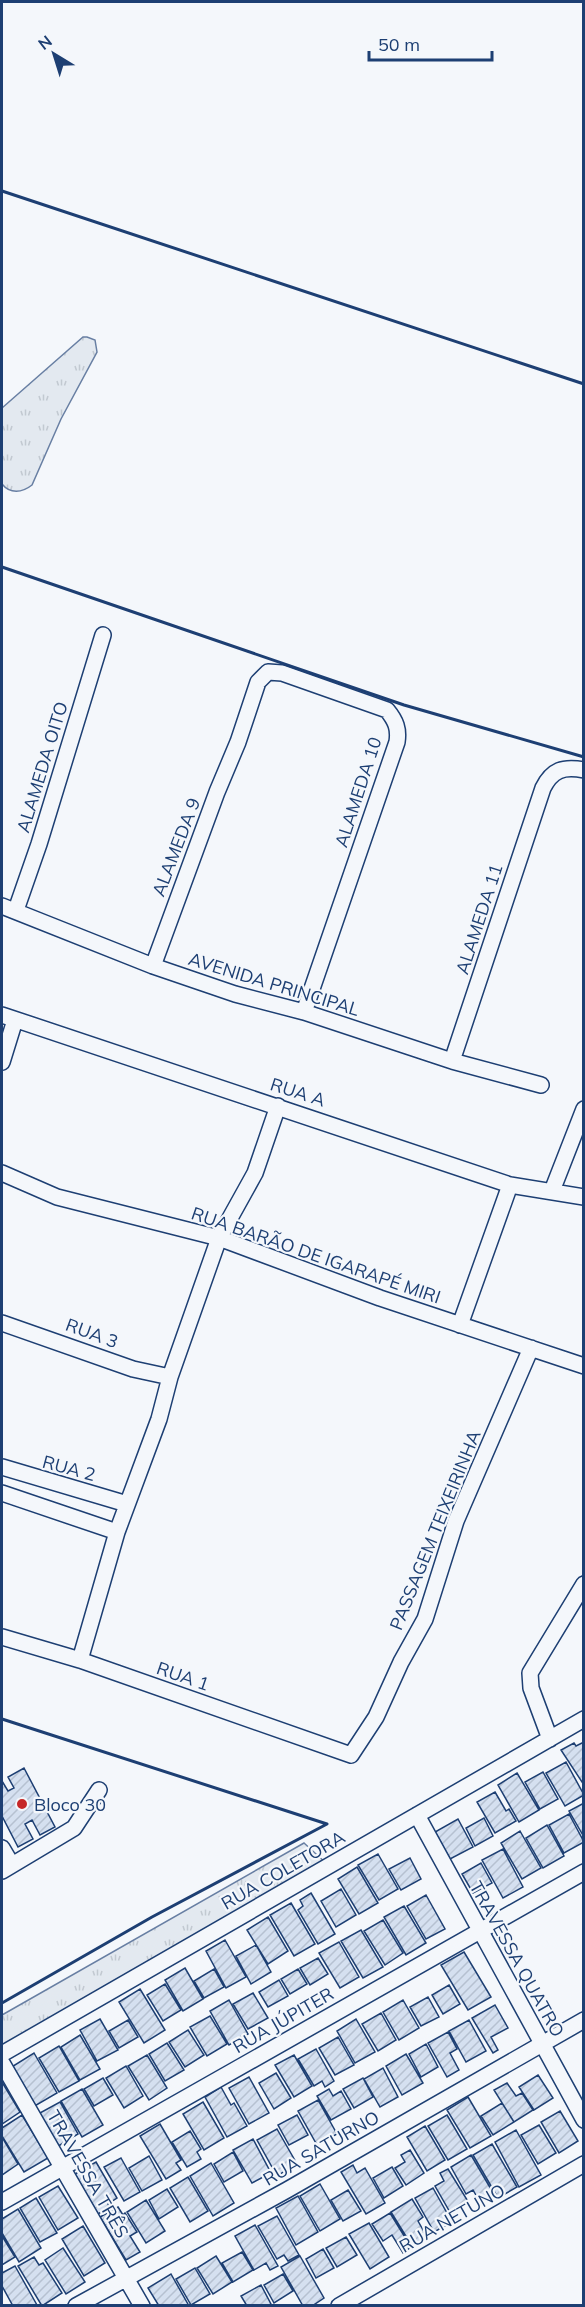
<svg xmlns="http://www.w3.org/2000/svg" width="585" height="2307" viewBox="0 0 585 2307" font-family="Mulish,sans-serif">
<defs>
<pattern id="grass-tufts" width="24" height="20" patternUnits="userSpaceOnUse" patternTransform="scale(1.5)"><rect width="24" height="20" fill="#e3e9f0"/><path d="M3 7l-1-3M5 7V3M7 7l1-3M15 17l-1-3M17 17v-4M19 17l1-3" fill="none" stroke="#c2c9d1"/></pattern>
<pattern id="building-hatch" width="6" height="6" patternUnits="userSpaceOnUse" patternTransform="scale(1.5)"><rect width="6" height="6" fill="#d5e0f0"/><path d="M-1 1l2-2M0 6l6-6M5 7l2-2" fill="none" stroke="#b6c1d1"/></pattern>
</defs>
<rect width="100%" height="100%" fill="#f4f7fb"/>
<!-- grass -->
<path fill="url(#grass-tufts)" stroke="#687fa3" stroke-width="1.5" d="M 83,337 L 87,337 L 95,340 L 97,352 L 61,419 L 32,485 C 22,493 10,494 2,484 L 2,408 Z
M 304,1843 L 327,1864 L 2,2047 L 2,2015 Z"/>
<!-- building -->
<path fill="url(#building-hatch)" stroke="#1d3f73" stroke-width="1.5" d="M 584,1742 L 584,1785 L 561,1750 L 574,1743 L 576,1746 Z
M 566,1762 L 584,1795 L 565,1806 L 546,1773 Z
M 24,1768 L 55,1827 L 40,1835 L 32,1820 L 25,1824 L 33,1839 L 18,1847 L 2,1816 L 2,1781 L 8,1791 L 14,1788 L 8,1777 Z
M 543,1772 L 558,1799 L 540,1809 L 525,1782 Z
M 517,1773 L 539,1810 L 519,1822 L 498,1785 Z
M 495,1792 L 506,1811 L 509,1809 L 516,1821 L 495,1833 L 477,1802 Z
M 584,1803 L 584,1837 L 569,1811 Z
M 569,1814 L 584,1842 L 564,1853 L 549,1825 Z
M 484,1818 L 493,1836 L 475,1846 L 466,1828 Z
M 458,1819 L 473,1847 L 450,1859 L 435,1832 Z
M 547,1825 L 564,1856 L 543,1868 L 526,1838 Z
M 520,1831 L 541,1868 L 522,1879 L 501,1843 Z
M 503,1849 L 523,1887 L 503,1898 L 482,1860 Z
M 378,1854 L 398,1889 L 379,1900 L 358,1865 Z
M 410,1858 L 421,1879 L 401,1890 L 389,1869 Z
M 481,1863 L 492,1883 L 473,1893 L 462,1874 Z
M 357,1867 L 378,1903 L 359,1914 L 338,1879 Z
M 341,1889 L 356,1915 L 336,1927 L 321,1901 Z
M 311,1893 L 335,1934 L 318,1944 L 298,1910 L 303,1906 L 300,1900 Z
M 426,1895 L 445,1929 L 426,1939 L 407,1906 Z
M 291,1903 L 315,1944 L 294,1956 L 270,1915 Z
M 404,1906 L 426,1943 L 406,1955 L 384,1917 Z
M 268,1917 L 288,1951 L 268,1964 L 247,1930 Z
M 383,1920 L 403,1953 L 385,1965 L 364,1931 Z
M 361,1930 L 383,1967 L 363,1978 L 341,1941 Z
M 225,1940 L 246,1977 L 226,1988 L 206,1951 Z
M 339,1942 L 359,1977 L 340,1988 L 319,1953 Z
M 256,1945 L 271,1972 L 251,1984 L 236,1956 Z
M 464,1952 L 491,1997 L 468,2010 L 441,1965 Z
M 318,1958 L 328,1974 L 310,1985 L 300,1968 Z
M 185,1968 L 203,1999 L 183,2011 L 165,1980 Z
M 214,1969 L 224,1987 L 204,1998 L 194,1981 Z
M 298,1969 L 307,1984 L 290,1994 L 281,1979 Z
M 279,1980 L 288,1996 L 268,2007 L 259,1992 Z
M 165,1984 L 181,2010 L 163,2021 L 147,1995 Z
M 449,1985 L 460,2004 L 443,2014 L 432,1995 Z
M 140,1989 L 165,2030 L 144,2043 L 119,2002 Z
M 253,1993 L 268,2018 L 248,2029 L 233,2004 Z
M 428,1997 L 439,2017 L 421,2026 L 410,2007 Z
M 229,2000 L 248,2034 L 229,2045 L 210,2011 Z
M 403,2000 L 419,2028 L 399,2040 L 383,2012 Z
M 495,2005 L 508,2028 L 491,2037 L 498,2050 L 493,2053 L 472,2018 Z
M 381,2013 L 396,2040 L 378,2051 L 362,2024 Z
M 210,2016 L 227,2044 L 207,2056 L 190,2027 Z
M 100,2019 L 118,2050 L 97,2061 L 80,2030 Z
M 356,2019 L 375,2052 L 355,2063 L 337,2031 Z
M 128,2020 L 138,2037 L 119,2048 L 109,2031 Z
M 469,2020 L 486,2051 L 466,2062 L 449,2031 Z
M 188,2030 L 204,2055 L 185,2067 L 169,2042 Z
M 448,2032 L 457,2049 L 450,2053 L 459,2070 L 447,2077 L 428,2043 Z
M 80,2035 L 100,2069 L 80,2080 L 61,2047 Z
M 338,2037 L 354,2065 L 335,2075 L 319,2048 Z
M 167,2043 L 184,2070 L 165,2081 L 149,2054 Z
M 426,2044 L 438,2067 L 421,2077 L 409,2054 Z
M 59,2046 L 79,2081 L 59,2092 L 39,2058 Z
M 316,2049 L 334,2081 L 325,2087 L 322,2081 L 314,2086 L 298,2059 Z
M 34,2053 L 57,2093 L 33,2107 L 10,2068 Z
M 406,2054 L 423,2083 L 402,2095 L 386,2066 Z
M 147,2055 L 167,2088 L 149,2100 L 128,2066 Z
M 294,2055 L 312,2086 L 294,2097 L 275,2065 Z
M 126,2066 L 143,2096 L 124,2108 L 106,2078 Z
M 383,2068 L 398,2097 L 380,2107 L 364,2079 Z
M 276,2073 L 291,2098 L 274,2109 L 259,2083 Z
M 538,2075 L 553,2098 L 534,2110 L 519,2087 Z
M 249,2077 L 269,2113 L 249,2124 L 229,2088 Z
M 103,2078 L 113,2095 L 94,2106 L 84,2089 Z
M 363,2078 L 373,2097 L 354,2108 L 343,2089 Z
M 2,2082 L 20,2112 L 2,2124 Z
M 507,2083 L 516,2096 L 522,2093 L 533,2110 L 514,2122 L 494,2090 Z
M 221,2087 L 231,2105 L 234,2103 L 247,2126 L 227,2137 L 205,2097 Z
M 82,2089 L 103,2125 L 82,2137 L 61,2101 Z
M 329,2089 L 333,2096 L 341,2091 L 351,2109 L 331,2120 L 317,2096 Z
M 468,2097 L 491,2136 L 470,2148 L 447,2110 Z
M 318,2100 L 337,2134 L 317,2145 L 298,2111 Z
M 60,2102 L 78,2134 L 57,2147 L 38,2114 Z
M 203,2102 L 224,2138 L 204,2150 L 183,2114 Z
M 502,2103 L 514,2122 L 493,2135 L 481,2116 Z
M 560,2111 L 578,2141 L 559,2153 L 541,2122 Z
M 22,2115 L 48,2158 L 24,2172 L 2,2136 L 2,2128 Z
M 297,2115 L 308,2135 L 289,2145 L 278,2125 Z
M 447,2115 L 467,2149 L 448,2160 L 428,2126 Z
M 160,2124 L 181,2160 L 176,2163 L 181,2170 L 166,2179 L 140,2136 Z
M 539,2125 L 556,2153 L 538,2164 L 521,2135 Z
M 425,2126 L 445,2160 L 427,2171 L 407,2137 Z
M 277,2129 L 297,2164 L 277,2176 L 257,2140 Z
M 516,2130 L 541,2175 L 519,2187 L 495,2142 Z
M 190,2131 L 201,2149 L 197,2152 L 201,2159 L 187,2167 L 172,2142 Z
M 2,2137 L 18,2164 L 2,2175 Z
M 253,2139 L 271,2173 L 252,2183 L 233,2150 Z
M 492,2144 L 517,2187 L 498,2198 L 473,2155 Z
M 410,2150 L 424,2173 L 406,2185 L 395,2168 L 405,2162 L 401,2155 Z
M 233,2152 L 243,2171 L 224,2182 L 214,2164 Z
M 471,2155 L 495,2196 L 481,2204 L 473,2190 L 466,2194 L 451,2167 Z
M 149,2156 L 162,2180 L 142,2191 L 129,2168 Z
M 121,2158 L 140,2192 L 124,2201 L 104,2167 Z
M 96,2162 L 117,2198 L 108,2204 L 110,2207 L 98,2214 L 75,2174 Z
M 211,2163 L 234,2203 L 213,2216 L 190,2176 Z
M 353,2165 L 357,2173 L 365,2168 L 385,2203 L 366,2214 L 341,2172 Z
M 392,2167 L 403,2186 L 384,2198 L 373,2178 Z
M 448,2169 L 469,2203 L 451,2214 L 435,2186 L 444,2181 L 440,2173 Z
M 188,2177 L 208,2211 L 190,2222 L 170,2188 Z
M 320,2184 L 340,2219 L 320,2231 L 300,2196 Z
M 58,2186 L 78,2218 L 58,2230 L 39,2197 Z
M 433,2188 L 452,2222 L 434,2232 L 415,2198 Z
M 167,2189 L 178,2207 L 159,2219 L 149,2200 Z
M 348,2190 L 361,2211 L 343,2221 L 331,2200 Z
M 298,2196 L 318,2232 L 296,2245 L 276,2208 Z
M 36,2198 L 57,2233 L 40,2242 L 20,2208 Z
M 412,2199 L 423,2217 L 418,2221 L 427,2237 L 412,2246 L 391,2212 Z
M 146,2200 L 165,2231 L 146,2243 L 127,2212 Z
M 118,2207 L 123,2215 L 125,2213 L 137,2232 L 130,2236 L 140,2252 L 126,2260 L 100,2217 Z
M 18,2209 L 41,2248 L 19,2262 L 2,2233 L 2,2219 Z
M 390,2213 L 411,2247 L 403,2253 L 392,2235 L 383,2241 L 372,2224 Z
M 277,2216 L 299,2255 L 288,2261 L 284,2255 L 277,2259 L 258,2226 Z
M 369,2223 L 389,2257 L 370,2269 L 349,2234 Z
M 255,2225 L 278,2266 L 270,2270 L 266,2263 L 254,2270 L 235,2236 Z
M 83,2226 L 105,2263 L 84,2276 L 62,2239 Z
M 2,2236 L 15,2257 L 2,2265 Z
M 346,2237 L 357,2255 L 337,2267 L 326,2248 Z
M 63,2248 L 85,2282 L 66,2294 L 45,2260 Z
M 323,2249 L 334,2268 L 316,2278 L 306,2259 Z
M 242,2252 L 253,2270 L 233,2282 L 222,2263 Z
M 216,2256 L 232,2282 L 213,2294 L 197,2268 Z
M 300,2256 L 324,2298 L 312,2306 L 303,2306 L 281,2267 Z
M 34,2257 L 39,2265 L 43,2263 L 62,2293 L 42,2306 L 18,2266 Z
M 15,2266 L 37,2305 L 36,2306 L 13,2306 L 2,2286 L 2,2273 Z
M 195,2268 L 210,2294 L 191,2305 L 176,2279 Z
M 171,2274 L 189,2306 L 159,2306 L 148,2288 Z
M 283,2274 L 293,2291 L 274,2303 L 264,2285 Z
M 261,2285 L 272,2306 L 247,2306 L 241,2296 Z"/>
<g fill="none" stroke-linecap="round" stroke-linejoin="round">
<!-- street casing -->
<g stroke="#1d3f73" stroke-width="18">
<path id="street" d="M 2,906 L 153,966 L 235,994 L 304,1012 L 452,1061 L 541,1085
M 16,910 L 39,844 L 103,635
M 153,966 L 217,792 L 238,742 L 258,682 L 268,672 L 282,673 L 387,710 C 396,721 399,729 397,742 L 304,1012
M 2,1015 L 510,1185 L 584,1197
M 452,1061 L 543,788 C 552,770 563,766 584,770
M 2,1062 L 15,1020
M 2,1173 L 57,1197 L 219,1238 L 380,1298 L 584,1366
M 552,1191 L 584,1109
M 2,1323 L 133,1369 L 170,1377
M 460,1325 L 510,1185
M 2,1467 L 127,1504
M 2,1493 L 117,1532
M 2,1637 L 80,1660 L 351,1755 L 376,1717 L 401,1662 L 425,1619 L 456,1521 L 531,1348
M 80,1660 L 117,1532 L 159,1419 L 170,1377 L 219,1238 L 255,1173 L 278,1106
M 550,1739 L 531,1688 L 530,1673 L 584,1584
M 417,1815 L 584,2120
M 2,1848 L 12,1865
M 2,1871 L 74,1828 L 99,1790
M 2,2054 L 584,1719
M 2,2063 L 142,2306
M 2,2202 L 584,1872
M 76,2306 L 287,2190 L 584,2020
M 339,2306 L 584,2164"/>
</g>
<!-- street -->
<use href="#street" stroke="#f4f7fb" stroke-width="15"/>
<!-- wall -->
<path stroke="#1d3f73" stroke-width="3" d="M 2,191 L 584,384
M 2,567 L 404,705 L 584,757
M 2,1719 L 327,1824 L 152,1917 L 2,2003"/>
</g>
<!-- markers -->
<circle fill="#c62828" stroke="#f4f7fb" stroke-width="2" cx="22" cy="1804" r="6"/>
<g text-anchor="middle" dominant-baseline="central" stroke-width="4.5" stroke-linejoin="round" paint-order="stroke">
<!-- street labels -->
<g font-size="18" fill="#1d3f73" stroke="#f4f7fb">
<text transform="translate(42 767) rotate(-73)">ALAMEDA OITO</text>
<text transform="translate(358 792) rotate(-72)">ALAMEDA 10</text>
<text transform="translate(176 847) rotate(-69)">ALAMEDA 9</text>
<text transform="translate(479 919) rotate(-72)">ALAMEDA 11</text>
<text transform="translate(274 984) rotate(17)">AVENIDA PRINCIPAL</text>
<text transform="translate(298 1092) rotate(18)">RUA A</text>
<text transform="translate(316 1255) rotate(19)">RUA BARÃO DE IGARAPÉ MIRI</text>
<text transform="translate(92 1333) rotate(20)">RUA 3</text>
<text transform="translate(69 1468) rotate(15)">RUA 2</text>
<text transform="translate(435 1530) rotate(-68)">PASSAGEM TEIXEIRINHA</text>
<text transform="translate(183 1676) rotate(19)">RUA 1</text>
<text transform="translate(283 1870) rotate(-30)">RUA COLETORA</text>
<text transform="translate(517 1959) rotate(61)">TRAVESSA QUATRO</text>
<text transform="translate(283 2020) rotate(-30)">RUA JÚPITER</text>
<text transform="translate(321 2148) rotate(-30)">RUA SATURNO</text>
<text transform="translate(88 2174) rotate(60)">TRAVESSA TRÊS</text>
<text transform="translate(452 2218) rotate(-30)">RUA NETUNO</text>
</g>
<!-- poi labels -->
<g font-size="18" fill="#1d3f73" stroke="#f4f7fb" text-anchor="start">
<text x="34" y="1804">Bloco 30</text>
</g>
</g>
<!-- border -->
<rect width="585" height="2307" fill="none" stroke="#1d3f73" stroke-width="6"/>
<!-- north arrow -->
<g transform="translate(54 54) rotate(322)" stroke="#f4f7fb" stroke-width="4.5" paint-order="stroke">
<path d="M0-4.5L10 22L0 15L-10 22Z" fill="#1d3f73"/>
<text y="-9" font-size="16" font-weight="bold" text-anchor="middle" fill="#1d3f73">N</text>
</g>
<!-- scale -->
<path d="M369 51v9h123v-9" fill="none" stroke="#1d3f73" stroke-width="3"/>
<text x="378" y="51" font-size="18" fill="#1d3f73" stroke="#f4f7fb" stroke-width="4.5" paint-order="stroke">50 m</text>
</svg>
